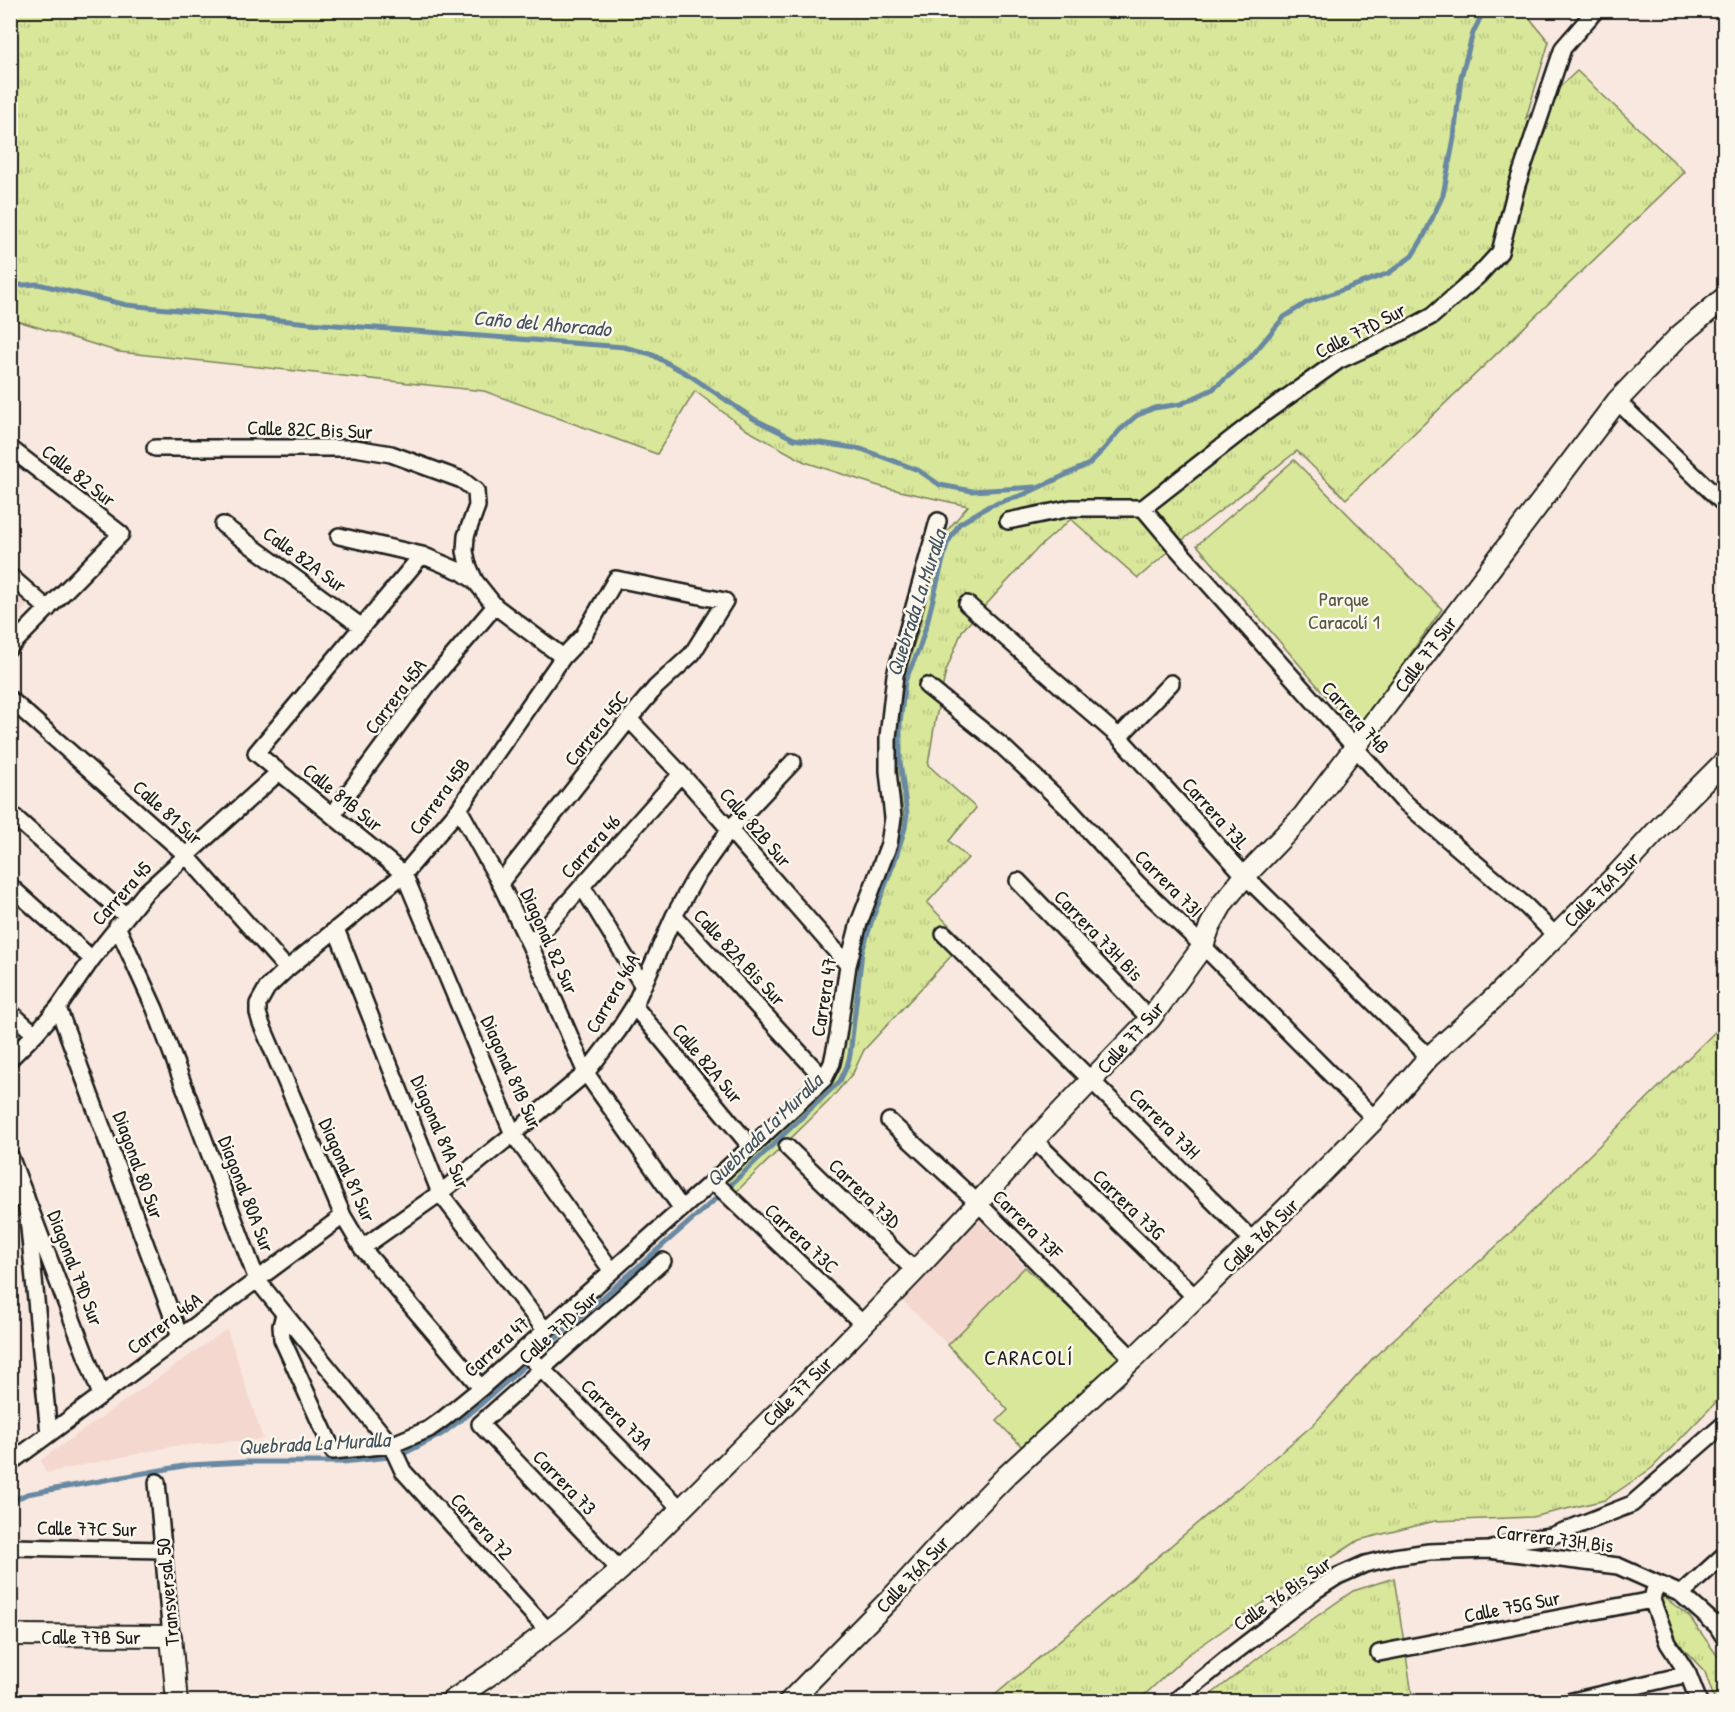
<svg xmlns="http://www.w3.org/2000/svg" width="1735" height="1712" viewBox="0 0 1735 1712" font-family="'Patrick Hand',sans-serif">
<defs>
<pattern id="grass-tufts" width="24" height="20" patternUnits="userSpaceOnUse" patternTransform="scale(1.5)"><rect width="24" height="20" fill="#d9e79a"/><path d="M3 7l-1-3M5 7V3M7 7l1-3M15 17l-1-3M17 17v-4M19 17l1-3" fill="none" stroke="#bac684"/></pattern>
</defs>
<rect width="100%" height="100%" fill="#f8e8df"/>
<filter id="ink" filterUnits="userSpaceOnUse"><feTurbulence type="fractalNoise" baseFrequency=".0167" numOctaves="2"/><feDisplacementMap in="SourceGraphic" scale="12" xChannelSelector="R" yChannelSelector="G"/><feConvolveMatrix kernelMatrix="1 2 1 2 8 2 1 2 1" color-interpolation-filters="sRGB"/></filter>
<g filter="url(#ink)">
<!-- built -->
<path fill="#f4d7cf" d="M 11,583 L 31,601 L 11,624 Z
M 978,1219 L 1025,1267 L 948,1345 L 900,1298 Z
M 227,1329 L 263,1439 L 174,1446 L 46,1473 L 41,1460 Z"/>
<!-- grass -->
<path fill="url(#grass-tufts)" stroke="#7a825b" stroke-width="1.5" d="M 10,11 L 1524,11 L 1549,42 L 1526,118 L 1577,71 L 1685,172 L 1346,499 L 1297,451 L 1175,546 L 1138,578 L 1071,519 L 1038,548 L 962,631 L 946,671 L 935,722 L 928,765 L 976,808 L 949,841 L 968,858 L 927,903 L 965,941 L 864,1050 L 853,1073 L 830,1100 L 736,1192 L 723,1181 L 842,1053 L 857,953 L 898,841 L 904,817 L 895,763 L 901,686 L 920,625 L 934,564 L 946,532 L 968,506 L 882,487 L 805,462 L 747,430 L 695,391 L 657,454 L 484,391 L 119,352 L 11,319 Z
M 1724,1023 L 1724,1394 L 1652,1468 L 1605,1500 L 1532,1517 L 1435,1521 L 1359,1540 L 1255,1608 L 1186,1656 L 1138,1701 L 988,1701 L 1314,1424 L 1372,1359 L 1503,1240 Z
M 1394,1578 L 1413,1701 L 1201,1702 L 1270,1649 L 1353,1591 Z
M 1661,1595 L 1689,1616 L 1724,1665 L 1724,1701 L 1715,1701 L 1705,1672 L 1668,1632 L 1659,1617 Z"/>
<!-- park -->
<path fill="#d9e79a" stroke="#7a825b" stroke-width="1.5" d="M 1294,460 L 1442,609 L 1356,731 L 1197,545 Z
M 1025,1267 L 1124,1359 L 1026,1451 L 997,1421 L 1008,1410 L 948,1345 Z"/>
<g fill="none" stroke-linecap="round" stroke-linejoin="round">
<!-- stream -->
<path stroke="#6989a2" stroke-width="5" d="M 10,286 L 38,284 L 127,305 L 309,323 L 624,347 L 651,354 L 689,375 L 754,419 L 794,439 L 861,449 L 918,470 L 940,485 L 972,491 L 1035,487
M 10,1502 L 27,1494 L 189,1465 L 245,1462 L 343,1462 L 399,1456 L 442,1434 L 474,1410 L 719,1196 L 840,1081 L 847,1066 L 850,1055 L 862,952 L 872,920 L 895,860 L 905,828 L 907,814 L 900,761 L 900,724 L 905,681 L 919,649 L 927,623 L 947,544 L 959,524 L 989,506 L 1025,494 L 1089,464 L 1104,449 L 1119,431 L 1136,416 L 1154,408 L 1181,404 L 1213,389 L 1250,358 L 1284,317 L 1306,303 L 1389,273 L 1412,256 L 1423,238 L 1443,195 L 1454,138 L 1461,77 L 1473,33 L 1484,10"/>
<!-- street casing -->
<g stroke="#1c1c1c" stroke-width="20">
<path id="street" d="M 1617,401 L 1724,504
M 10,448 L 121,534 L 10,647
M 155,448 L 355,448 L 391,454 L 462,480 L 476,491 L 477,506 L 466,536 L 465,551 L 468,565 L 475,581
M 1143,508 L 1175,546 L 1402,800 L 1527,907 L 1555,935
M 1008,521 L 1071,508 L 1143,508 L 1262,415 L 1338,361 L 1406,330 L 1432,316 L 1478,276 L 1500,252 L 1517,185 L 1563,48 L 1596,10
M 223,525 L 362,627
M 339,536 L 422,555 L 462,572 L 475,581 L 495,606 L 563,657
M 422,555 L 256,753 L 404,874 L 513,1134 L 612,1271
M 10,576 L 48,609
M 967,604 L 1119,737 L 1245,876 L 1429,1057
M 927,686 L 1001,745 L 1069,809 L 1138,884 L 1203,946 L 1375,1119
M 10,699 L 186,855 L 287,969
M 629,719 L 681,774 L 848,965
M 1119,737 L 1171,683
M 459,809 L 500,883 L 530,945 L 586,1073 L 682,1209
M 10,813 L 126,916
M 332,815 L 428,685 L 495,606
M 1018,881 L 1150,1019
M 10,886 L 92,959
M 582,886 L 643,986
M 674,916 L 824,1079
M 117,926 L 155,1009 L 257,1280 L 391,1445 L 403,1471 L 548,1631
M 336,929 L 440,1193 L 545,1330
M 944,934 L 1253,1241
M 530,945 L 681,774
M 634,1006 L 751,1147
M 58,1008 L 180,1337
M 10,1012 L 35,1034
M 10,1059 L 35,1034 L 58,1008 L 92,959 L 145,893 L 279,772
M 889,1121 L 978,1203 L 1133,1359
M 1034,1140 L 1196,1298
M 787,1147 L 915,1271
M 10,1156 L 101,1395
M 713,1181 L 863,1324
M 10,1199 L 26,1197 L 49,1434
M 362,1248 L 440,1193 L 513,1134 L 586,1073 L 618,1031 L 634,1006 L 674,916 L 695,878 L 730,829 L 793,762
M 284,1314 L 281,1326 L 282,1339 L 333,1451 L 391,1445 L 429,1429 L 443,1419 L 481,1388 L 751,1147 L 824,1079 L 832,1063 L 838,1035 L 848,965 L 859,923 L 889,844 L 893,818 L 888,771 L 888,737 L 895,675 L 938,521
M 523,1350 L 680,1508
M 481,1388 L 362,1248 L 343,1216 L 261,1023 L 258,1013 L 258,1004 L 267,988 L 287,969 L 404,874 L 459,809 L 485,769 L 563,657 L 583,636 L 616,579 L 725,601 L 692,654 L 656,687 L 629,719 L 500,883
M 10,1463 L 343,1216
M 157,1482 L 171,1636
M 10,1547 L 163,1550
M 1492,1549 L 1519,1540 L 1551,1536 L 1632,1504 L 1724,1424
M 620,1570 L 480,1424 L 663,1261
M 1654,1591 L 1652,1600 L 1668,1643 L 1688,1674 L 1699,1702
M 1681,1594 L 1724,1555
M 1379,1653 L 1652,1600
M 1174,1702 L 1230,1656 L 1316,1590 L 1338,1576 L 1365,1564 L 1394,1557 L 1429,1552 L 1488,1550 L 1618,1566 L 1681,1594 L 1717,1626 L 1724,1637
M 1568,1702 L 1688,1674"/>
</g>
<!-- secondary casing -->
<g stroke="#1c1c1c" stroke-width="24">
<path id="secondary" d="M 10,1635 L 171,1636 L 177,1702
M 450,1702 L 494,1672 L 560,1622 L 620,1570 L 803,1387 L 915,1271 L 978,1203 L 1034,1140 L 1150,1019 L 1203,946 L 1210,926 L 1223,903 L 1245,876 L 1303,816 L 1617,401 L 1678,337 L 1724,298
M 789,1702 L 894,1595 L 943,1541 L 1007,1475 L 1133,1359 L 1312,1183 L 1375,1119 L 1429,1057 L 1494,998 L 1618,873 L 1672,814 L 1724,762"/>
</g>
<!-- street -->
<use href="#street" stroke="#fbf7ec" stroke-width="15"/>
<!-- secondary -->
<use href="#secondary" stroke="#fbf7ec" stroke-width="20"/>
</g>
</g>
<g text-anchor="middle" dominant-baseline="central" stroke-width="5" stroke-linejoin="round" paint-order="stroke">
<!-- street labels -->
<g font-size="20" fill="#1c1c1c" stroke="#fbf7ec">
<text transform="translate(1360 330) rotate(-27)">Calle 77D Sur</text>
<text transform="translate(310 429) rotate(2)">Calle 82C Bis Sur</text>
<text transform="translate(79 475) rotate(38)">Calle 82 Sur</text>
<text transform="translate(305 559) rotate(36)">Calle 82A Sur</text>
<text transform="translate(1425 654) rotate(-53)">Calle 77 Sur</text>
<text transform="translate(395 696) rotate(-53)">Carrera 45A</text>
<text transform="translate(1356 717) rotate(48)">Carrera 74B</text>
<text transform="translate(596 728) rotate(-51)">Carrera 45C</text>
<text transform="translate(439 796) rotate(-54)">Carrera 45B</text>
<text transform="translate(343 797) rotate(39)">Calle 81B Sur</text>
<text transform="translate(168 812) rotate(42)">Calle 81 Sur</text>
<text transform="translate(1216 813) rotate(48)">Carrera 73L</text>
<text transform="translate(756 827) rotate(49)">Calle 82B Sur</text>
<text transform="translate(590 846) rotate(-48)">Carrera 46</text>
<text transform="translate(1169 883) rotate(45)">Carrera 73I</text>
<text transform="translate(1601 889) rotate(-45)">Calle 76A Sur</text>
<text transform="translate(121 893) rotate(-48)">Carrera 45</text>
<text transform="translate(1099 935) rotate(46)">Carrera 73H Bis</text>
<text transform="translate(550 941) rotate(66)">Diagonal 82 Sur</text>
<text transform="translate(740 957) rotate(47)">Calle 82A Bis Sur</text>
<text transform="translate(612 993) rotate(-60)">Carrera 46A</text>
<text transform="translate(823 997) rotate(-81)">Carrera 47</text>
<text transform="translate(1130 1037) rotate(-48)">Calle 77 Sur</text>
<text transform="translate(708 1063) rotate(50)">Calle 82A Sur</text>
<text transform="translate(512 1072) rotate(66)">Diagonal 81B Sur</text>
<text transform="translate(1165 1123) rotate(45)">Carrera 73H</text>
<text transform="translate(441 1132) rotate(67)">Diagonal 81A Sur</text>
<text transform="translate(139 1165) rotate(70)">Diagonal 80 Sur</text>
<text transform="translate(348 1170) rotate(66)">Diagonal 81 Sur</text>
<text transform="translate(865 1193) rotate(44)">Carrera 73D</text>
<text transform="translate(247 1194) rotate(69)">Diagonal 80A Sur</text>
<text transform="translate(1129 1204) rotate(44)">Carrera 73G</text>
<text transform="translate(1028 1224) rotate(45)">Carrera 73F</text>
<text transform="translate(1260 1235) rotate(-44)">Calle 76A Sur</text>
<text transform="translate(802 1238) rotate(43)">Carrera 73C</text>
<text transform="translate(76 1268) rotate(69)">Diagonal 79D Sur</text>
<text transform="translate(164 1323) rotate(-37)">Carrera 46A</text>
<text transform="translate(558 1327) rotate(-42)">Calle 77D Sur</text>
<text transform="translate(496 1346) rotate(-42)">Carrera 47</text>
<text transform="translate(797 1391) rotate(-45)">Calle 77 Sur</text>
<text transform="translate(617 1414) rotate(45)">Carrera 73A</text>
<text transform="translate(565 1482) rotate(46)">Carrera 73</text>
<text transform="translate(482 1526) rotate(48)">Carrera 72</text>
<text transform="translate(87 1528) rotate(1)">Calle 77C Sur</text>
<text transform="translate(1555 1538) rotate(7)">Carrera 73H Bis</text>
<text transform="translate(912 1574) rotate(-47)">Calle 76A Sur</text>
<text transform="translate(167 1592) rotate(-95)">Transversal 50</text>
<text transform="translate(1282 1593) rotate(-35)">Calle 76 Bis Sur</text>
<text transform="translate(1512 1606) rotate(-11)">Calle 75G Sur</text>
<text x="91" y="1636">Calle 77B Sur</text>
</g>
<!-- park labels -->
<g font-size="20" fill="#555942" stroke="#fbf7ec">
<text x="1344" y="598">Parque<tspan x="1344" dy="23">Caracolí 1</tspan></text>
</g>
<!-- water labels -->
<g font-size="21" font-style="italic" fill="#42535f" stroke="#fbf7ec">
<text transform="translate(542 323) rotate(5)">Caño del Ahorcado</text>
<text transform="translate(916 603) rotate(-72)">Quebrada La Muralla</text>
<text transform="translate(764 1130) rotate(-44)">Quebrada La Muralla</text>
<text transform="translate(314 1443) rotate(-3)">Quebrada La Muralla</text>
</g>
<!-- neighbourhood labels -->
<g font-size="21" letter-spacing="1.5" fill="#1c1c1c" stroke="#fbf7ec">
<text x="1029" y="1357">CARACOLÍ</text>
</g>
</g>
<!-- margin -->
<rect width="1735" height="1712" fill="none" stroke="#fbf7ec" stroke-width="36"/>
<rect x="18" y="18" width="1699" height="1676" fill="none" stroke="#1c1c1c" stroke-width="2" filter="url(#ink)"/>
</svg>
